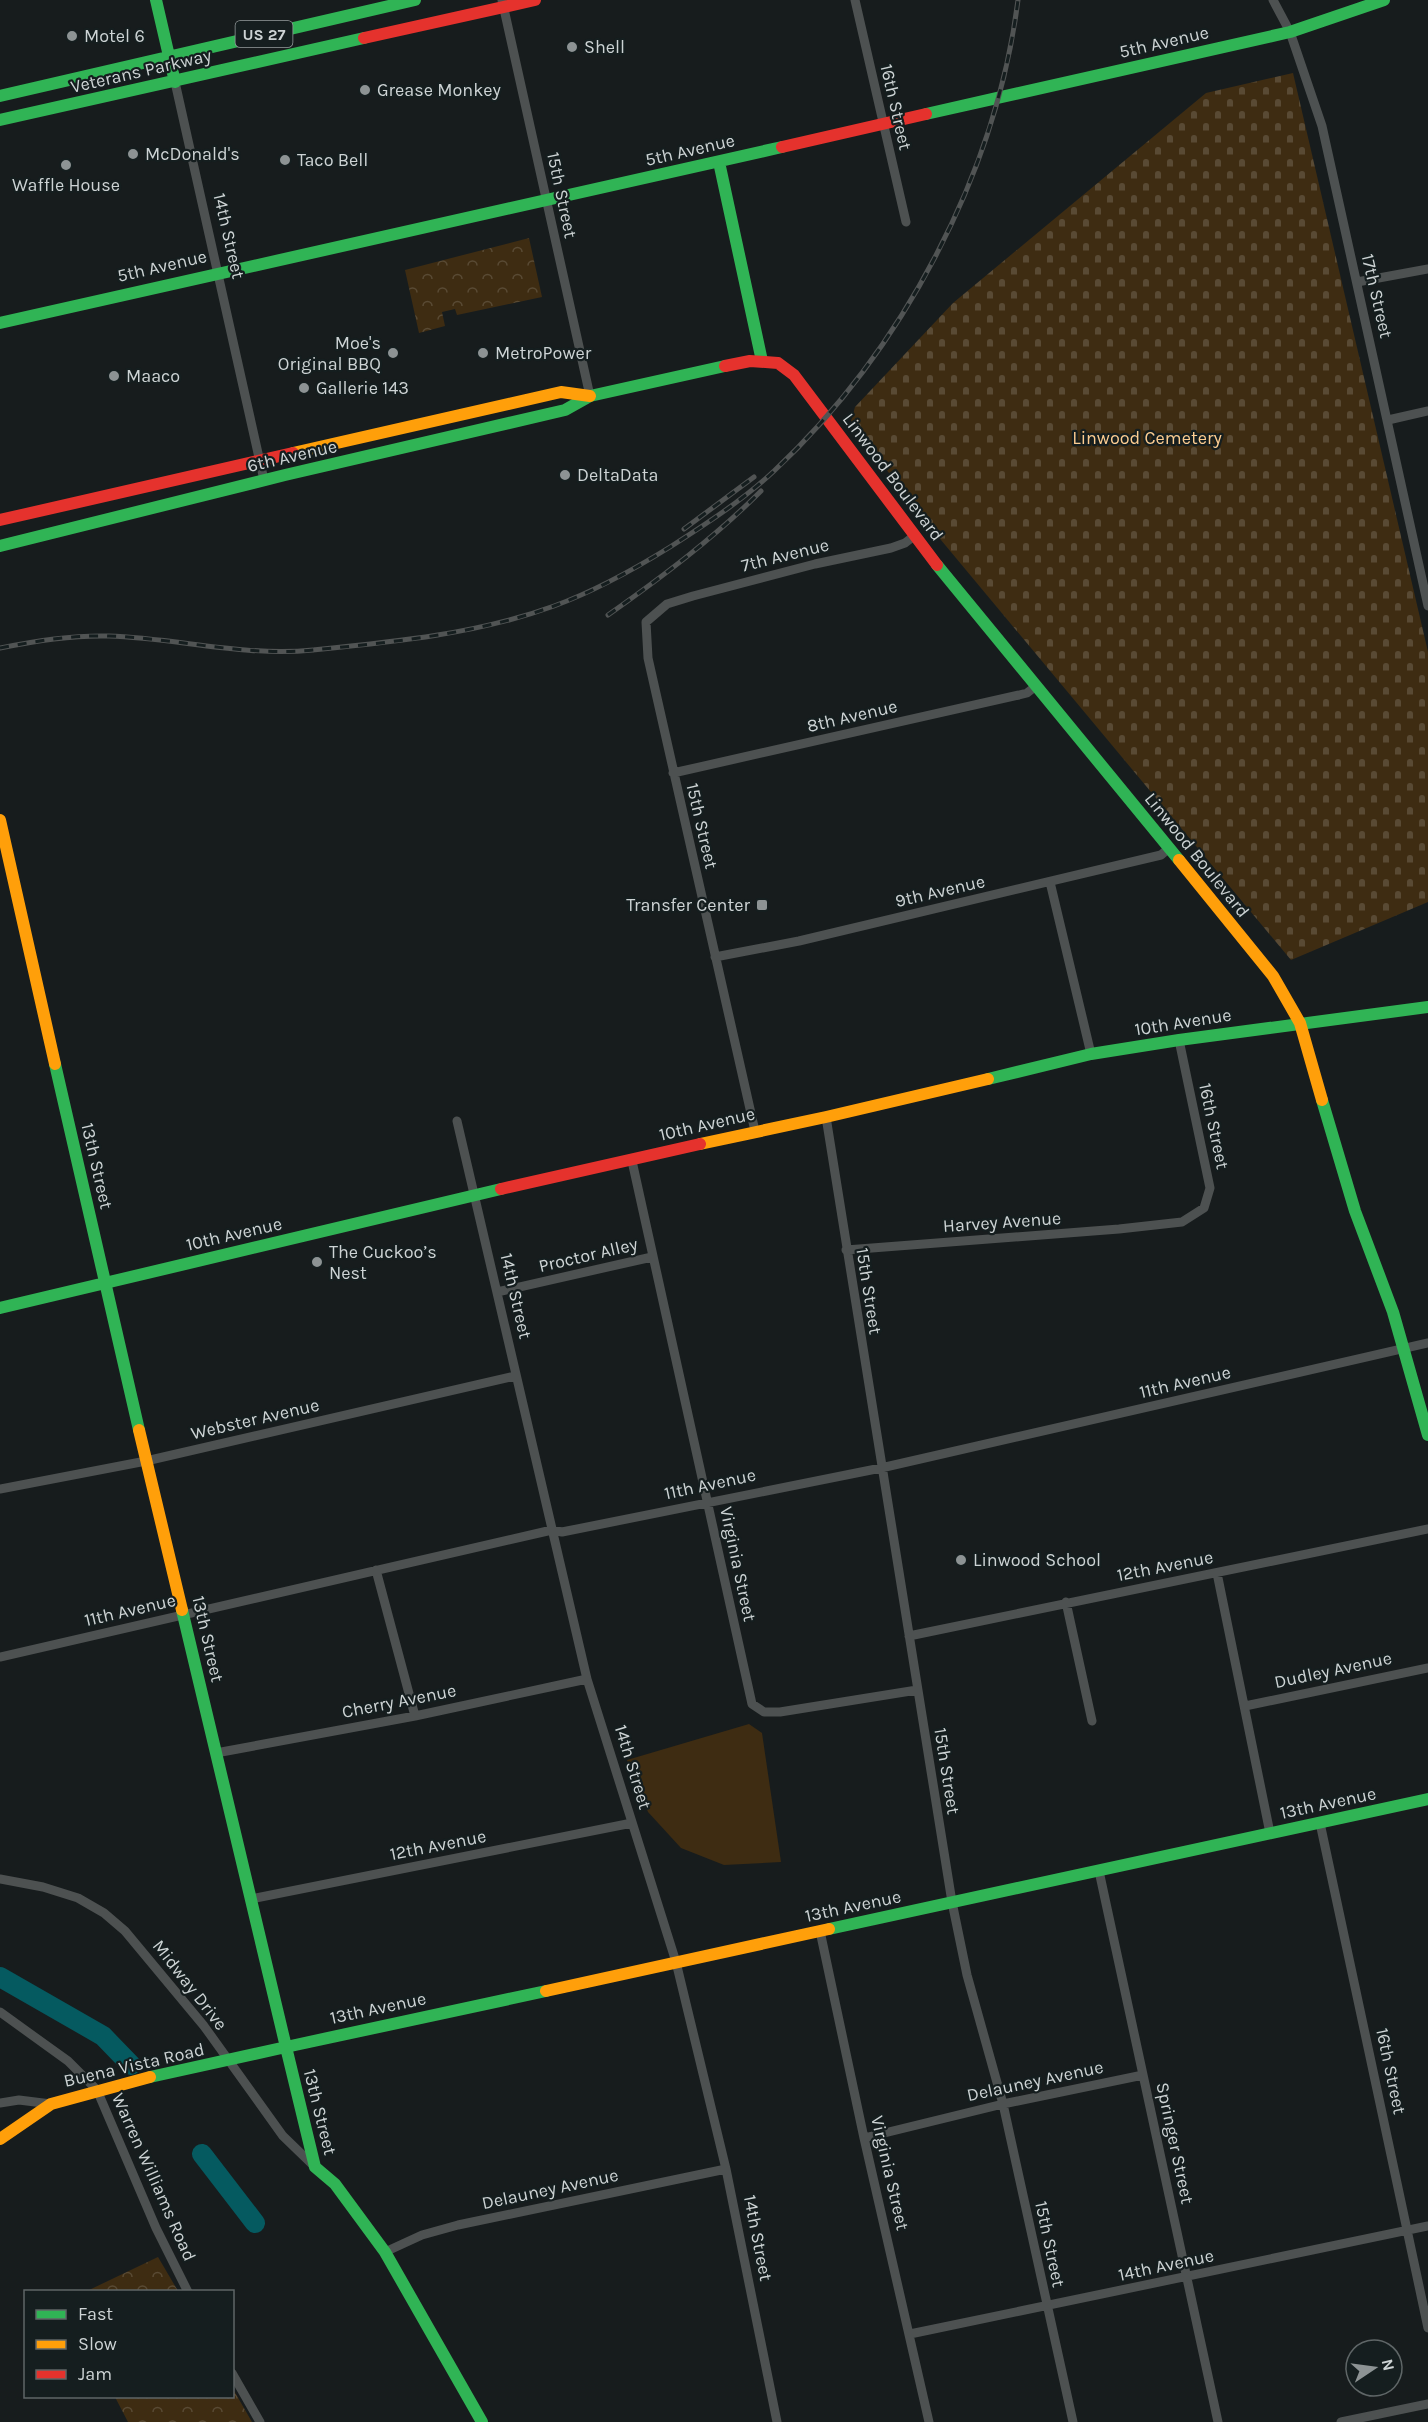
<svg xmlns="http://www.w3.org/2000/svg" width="1428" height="2422" viewBox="0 0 1428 2422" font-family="Karla,sans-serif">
<defs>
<pattern id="forest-crowns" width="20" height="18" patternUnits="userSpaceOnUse" patternTransform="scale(1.5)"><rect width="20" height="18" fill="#3e2c12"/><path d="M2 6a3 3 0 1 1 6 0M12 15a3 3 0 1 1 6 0" fill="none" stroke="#594a34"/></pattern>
<pattern id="cemetery-stones" width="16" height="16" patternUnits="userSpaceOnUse" patternTransform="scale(1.5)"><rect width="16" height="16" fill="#3e2c12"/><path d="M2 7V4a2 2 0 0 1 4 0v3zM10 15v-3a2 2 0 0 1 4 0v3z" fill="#594a34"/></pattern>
</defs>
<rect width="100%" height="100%" fill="#171c1d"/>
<!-- forest -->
<path fill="url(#forest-crowns)" d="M 529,238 L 542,297 L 457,315 L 455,309 L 442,312 L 445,326 L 419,333 L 405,270 Z
M 158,2257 L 178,2291 L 87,2291 Z
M 233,2389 L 252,2422 L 128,2422 L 115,2397 L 232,2396 Z"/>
<!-- cemetery -->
<path fill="url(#cemetery-stones)" d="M 1293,73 L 1428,652 L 1428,902 L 1291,960 L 916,510 L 851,421 L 855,407 L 953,303 L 1206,93 Z"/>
<!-- pitch -->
<path fill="#3e2c12" d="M 749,1724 L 762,1733 L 781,1862 L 724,1865 L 681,1848 L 648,1812 L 627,1760 Z"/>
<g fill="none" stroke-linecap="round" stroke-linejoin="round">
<!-- river -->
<path stroke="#055a60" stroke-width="20" d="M 0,1977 L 103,2036 L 131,2065
M 202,2154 L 255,2223"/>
<!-- street -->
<path stroke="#4d5151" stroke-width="9" d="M 502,0 L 590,396
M 855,0 L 906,222
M 1273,0 L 1290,32 L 1322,126 L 1428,606
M 175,82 L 264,480
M 1357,282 L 1428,269
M 1388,420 L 1428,411
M 673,773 L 1019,695 L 1027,693 L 1036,686
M 1050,882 L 1091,1054
M 715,957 L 799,941 L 1161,855 L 1168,849
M 826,1117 L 952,1902 L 967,1975 L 1003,2104 L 1073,2422
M 457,1121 L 587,1679 L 676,1962 L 726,2169 L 777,2422
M 755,1131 L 648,658 L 646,622 L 667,604 L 693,596 L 815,564 L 891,548 L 905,543 L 914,536
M 632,1161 L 752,1704 L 764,1712 L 780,1712 L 917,1690
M 846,1250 L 1119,1229 L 1182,1222 L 1204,1208 L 1210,1188 L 1179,1040
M 497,1292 L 652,1257
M 0,1489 L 146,1461 L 515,1376
M 376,1570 L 415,1716
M 1217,1573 L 1270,1833
M 1066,1602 L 1092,1721
M 909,1636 L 1428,1529
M 0,1657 L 552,1530 L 562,1532 L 881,1468 L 1428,1343
M 1245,1706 L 1428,1668
M 216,1753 L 415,1716 L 587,1679
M 1320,1823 L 1428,2328
M 1099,1871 L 1218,2422
M 0,1879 L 43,1887 L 78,1898 L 104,1913 L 125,1931 L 204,2026 L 283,2136 L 315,2167
M 251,1899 L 632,1823
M 820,1931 L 864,2138 L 929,2422
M 0,2012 L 68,2061 L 97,2090 L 156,2228 L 188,2292
M 0,2103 L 19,2100 L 51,2104
M 864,2138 L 1003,2104 L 1143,2075
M 385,2252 L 422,2235 L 458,2225 L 726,2169
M 910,2334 L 1428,2226
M 232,2373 L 260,2422
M 1341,2422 L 1428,2404"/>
<!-- fast -->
<path stroke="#30b455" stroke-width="12" d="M 156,0 L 175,82
M 0,96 L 415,0
M 926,114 L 1290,32 L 1384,0
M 0,120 L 364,38
M 719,162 L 762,361
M 0,323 L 782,147
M 0,546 L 285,475 L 565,410 L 590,396 L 725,366
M 937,565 L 1179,860
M 55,1064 L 139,1430
M 988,1079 L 1091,1054 L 1179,1040 L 1428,1007
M 1322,1100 L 1355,1211 L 1393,1312 L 1428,1435
M 0,1308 L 501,1189
M 829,1929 L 1428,1799
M 150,2077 L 286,2047 L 182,1610
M 482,2422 L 385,2252 L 335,2184 L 315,2167 L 286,2047 L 546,1991"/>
<!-- slow -->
<path stroke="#ff9f0a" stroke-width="12" d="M 293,453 L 561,392 L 590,396
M 0,820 L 55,1064
M 1179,860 L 1273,976 L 1300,1023 L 1322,1100
M 700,1144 L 826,1117 L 988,1079
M 139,1430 L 182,1610
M 546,1991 L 829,1929
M 0,2139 L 51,2104 L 150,2077"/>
<!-- jam -->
<path stroke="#e5322d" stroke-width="12" d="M 364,38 L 535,0
M 782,147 L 926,114
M 725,366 L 750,361 L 778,363 L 794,375 L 937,565
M 0,520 L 293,453
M 501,1189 L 700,1144"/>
<!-- rail casing -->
<g stroke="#515454" stroke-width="5">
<path id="rail" d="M 684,529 L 754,477
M 608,615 C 662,577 714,538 761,491
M 0,648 C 36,641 72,635 109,636 C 177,638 244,657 313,650 C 394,642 477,634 554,606 C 595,591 633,570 670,547 C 706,524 743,500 774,471 C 902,351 996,174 1018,0"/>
</g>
<!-- rail -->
<use href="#rail" stroke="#151e1f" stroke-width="3" stroke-dasharray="9" stroke-linecap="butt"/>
</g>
<!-- markers -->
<g fill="#8d9394" stroke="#151e1f" stroke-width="2">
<circle cx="72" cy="36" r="6"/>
<circle cx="572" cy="47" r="6"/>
<circle cx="365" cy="90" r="6"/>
<circle cx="133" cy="154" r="6"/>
<circle cx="285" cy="160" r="6"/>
<circle cx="66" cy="165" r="6"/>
<circle cx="393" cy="353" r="6"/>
<circle cx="483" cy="353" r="6"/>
<circle cx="114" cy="376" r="6"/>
<circle cx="304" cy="388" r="6"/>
<circle cx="565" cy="475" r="6"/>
<rect x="756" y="899" width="12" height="12" rx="3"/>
<circle cx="317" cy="1262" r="6"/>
<circle cx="961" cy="1560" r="6"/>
</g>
<g text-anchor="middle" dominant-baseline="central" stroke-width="4.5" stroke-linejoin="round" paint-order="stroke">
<!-- shield labels -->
<rect fill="#151e1f" stroke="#969d9e" stroke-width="1.5" x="235.5" y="21" width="57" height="26" rx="4.5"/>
<g font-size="16" font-weight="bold" fill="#cdd3d4">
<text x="264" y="34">US 27</text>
</g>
<!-- poi labels -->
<g font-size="18" fill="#cdd3d4" stroke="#151e1f" text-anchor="start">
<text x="84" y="36">Motel 6</text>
<text x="584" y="47">Shell</text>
<text x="377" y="90">Grease Monkey</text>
<text x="145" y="154">McDonald's</text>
<text x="297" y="160">Taco Bell</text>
<text x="66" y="185" text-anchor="middle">Waffle House</text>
<text x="381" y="343" text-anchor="end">Moe's<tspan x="381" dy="21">Original BBQ</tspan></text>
<text x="495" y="353">MetroPower</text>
<text x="126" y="376">Maaco</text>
<text x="316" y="388">Gallerie 143</text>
<text x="577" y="475">DeltaData</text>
<text x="750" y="905" text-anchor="end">Transfer Center</text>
<text x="329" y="1252">The Cuckoo’s<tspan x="329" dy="21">Nest</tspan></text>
<text x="973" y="1560">Linwood School</text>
</g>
<!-- street labels -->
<g font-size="18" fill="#cdd3d4" stroke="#151e1f">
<text transform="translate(1164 42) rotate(-13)">5th Avenue</text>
<text transform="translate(141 71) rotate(-13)">Veterans Parkway</text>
<text transform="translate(896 107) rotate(77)">16th Street</text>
<text transform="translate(690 150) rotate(-13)">5th Avenue</text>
<text transform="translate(562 195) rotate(78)">15th Street</text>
<text transform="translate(229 236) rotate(77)">14th Street</text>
<text transform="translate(162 266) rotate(-13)">5th Avenue</text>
<text transform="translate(1377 296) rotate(77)">17th Street</text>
<text transform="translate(292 456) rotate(-13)">6th Avenue</text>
<text transform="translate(893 477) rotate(53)">Linwood Boulevard</text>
<text transform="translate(785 555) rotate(-14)">7th Avenue</text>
<text transform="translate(852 716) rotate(-13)">8th Avenue</text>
<text transform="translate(702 826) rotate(77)">15th Street</text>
<text transform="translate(1197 855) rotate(51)">Linwood Boulevard</text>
<text transform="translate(940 891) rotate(-13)">9th Avenue</text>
<text transform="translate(1183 1022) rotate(-9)">10th Avenue</text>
<text transform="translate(707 1124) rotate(-13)">10th Avenue</text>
<text transform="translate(1214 1126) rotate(78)">16th Street</text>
<text transform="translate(97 1166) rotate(77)">13th Street</text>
<text transform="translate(1002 1222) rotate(-4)">Harvey Avenue</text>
<text transform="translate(234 1234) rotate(-13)">10th Avenue</text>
<text transform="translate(588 1255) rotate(-13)">Proctor Alley</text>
<text transform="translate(869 1291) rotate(81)">15th Street</text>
<text transform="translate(516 1296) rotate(77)">14th Street</text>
<text transform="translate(1185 1382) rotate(-13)">11th Avenue</text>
<text transform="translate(255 1419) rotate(-13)">Webster Avenue</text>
<text transform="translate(710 1484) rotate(-12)">11th Avenue</text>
<text transform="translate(738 1564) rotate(78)">Virginia Street</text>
<text transform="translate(1165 1566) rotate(-11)">12th Avenue</text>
<text transform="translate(130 1610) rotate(-13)">11th Avenue</text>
<text transform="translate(208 1639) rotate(77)">13th Street</text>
<text transform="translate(1333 1670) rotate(-12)">Dudley Avenue</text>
<text transform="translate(399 1701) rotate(-11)">Cherry Avenue</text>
<text transform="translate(633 1767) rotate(73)">14th Street</text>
<text transform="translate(947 1771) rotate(81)">15th Street</text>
<text transform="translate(1328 1803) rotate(-12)">13th Avenue</text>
<text transform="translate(438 1845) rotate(-11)">12th Avenue</text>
<text transform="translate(853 1906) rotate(-12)">13th Avenue</text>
<text transform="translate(190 1985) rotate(52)">Midway Drive</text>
<text transform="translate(378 2008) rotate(-12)">13th Avenue</text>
<text transform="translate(134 2065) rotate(-13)">Buena Vista Road</text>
<text transform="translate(1391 2071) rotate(78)">16th Street</text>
<text transform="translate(1035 2081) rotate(-12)">Delauney Avenue</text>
<text transform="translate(320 2112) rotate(76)">13th Street</text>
<text transform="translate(1175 2143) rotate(78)">Springer Street</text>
<text transform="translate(890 2173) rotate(77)">Virginia Street</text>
<text transform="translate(154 2177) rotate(66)">Warren Williams Road</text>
<text transform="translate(550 2189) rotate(-12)">Delauney Avenue</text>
<text transform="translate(758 2238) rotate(79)">14th Street</text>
<text transform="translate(1050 2244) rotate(78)">15th Street</text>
<text transform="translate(1166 2265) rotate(-12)">14th Avenue</text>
</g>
<!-- park labels -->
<g font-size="18" fill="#fdcd91" stroke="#151e1f">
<text x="1147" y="438">Linwood Cemetery</text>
</g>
</g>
<!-- legend -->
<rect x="24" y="2290" width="210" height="108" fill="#151e1f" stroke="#5f6667" stroke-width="1.5"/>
<rect x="36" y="2310" width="30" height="9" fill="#30b455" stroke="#5f6667" stroke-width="1.5"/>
<text x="78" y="2320" font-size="18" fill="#cdd3d4">Fast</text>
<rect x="36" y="2340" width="30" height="9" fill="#ff9f0a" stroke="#5f6667" stroke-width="1.5"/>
<text x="78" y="2350" font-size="18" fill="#cdd3d4">Slow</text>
<rect x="36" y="2370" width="30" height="9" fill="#e5322d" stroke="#5f6667" stroke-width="1.5"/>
<text x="78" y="2380" font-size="18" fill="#cdd3d4">Jam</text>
<!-- north arrow -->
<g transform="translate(1374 2368) rotate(77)"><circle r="28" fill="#151e1f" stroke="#5f6667" stroke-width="1.5"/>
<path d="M0-4.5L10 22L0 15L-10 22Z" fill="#8d9394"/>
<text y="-9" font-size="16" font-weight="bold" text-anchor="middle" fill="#cdd3d4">N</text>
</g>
</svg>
